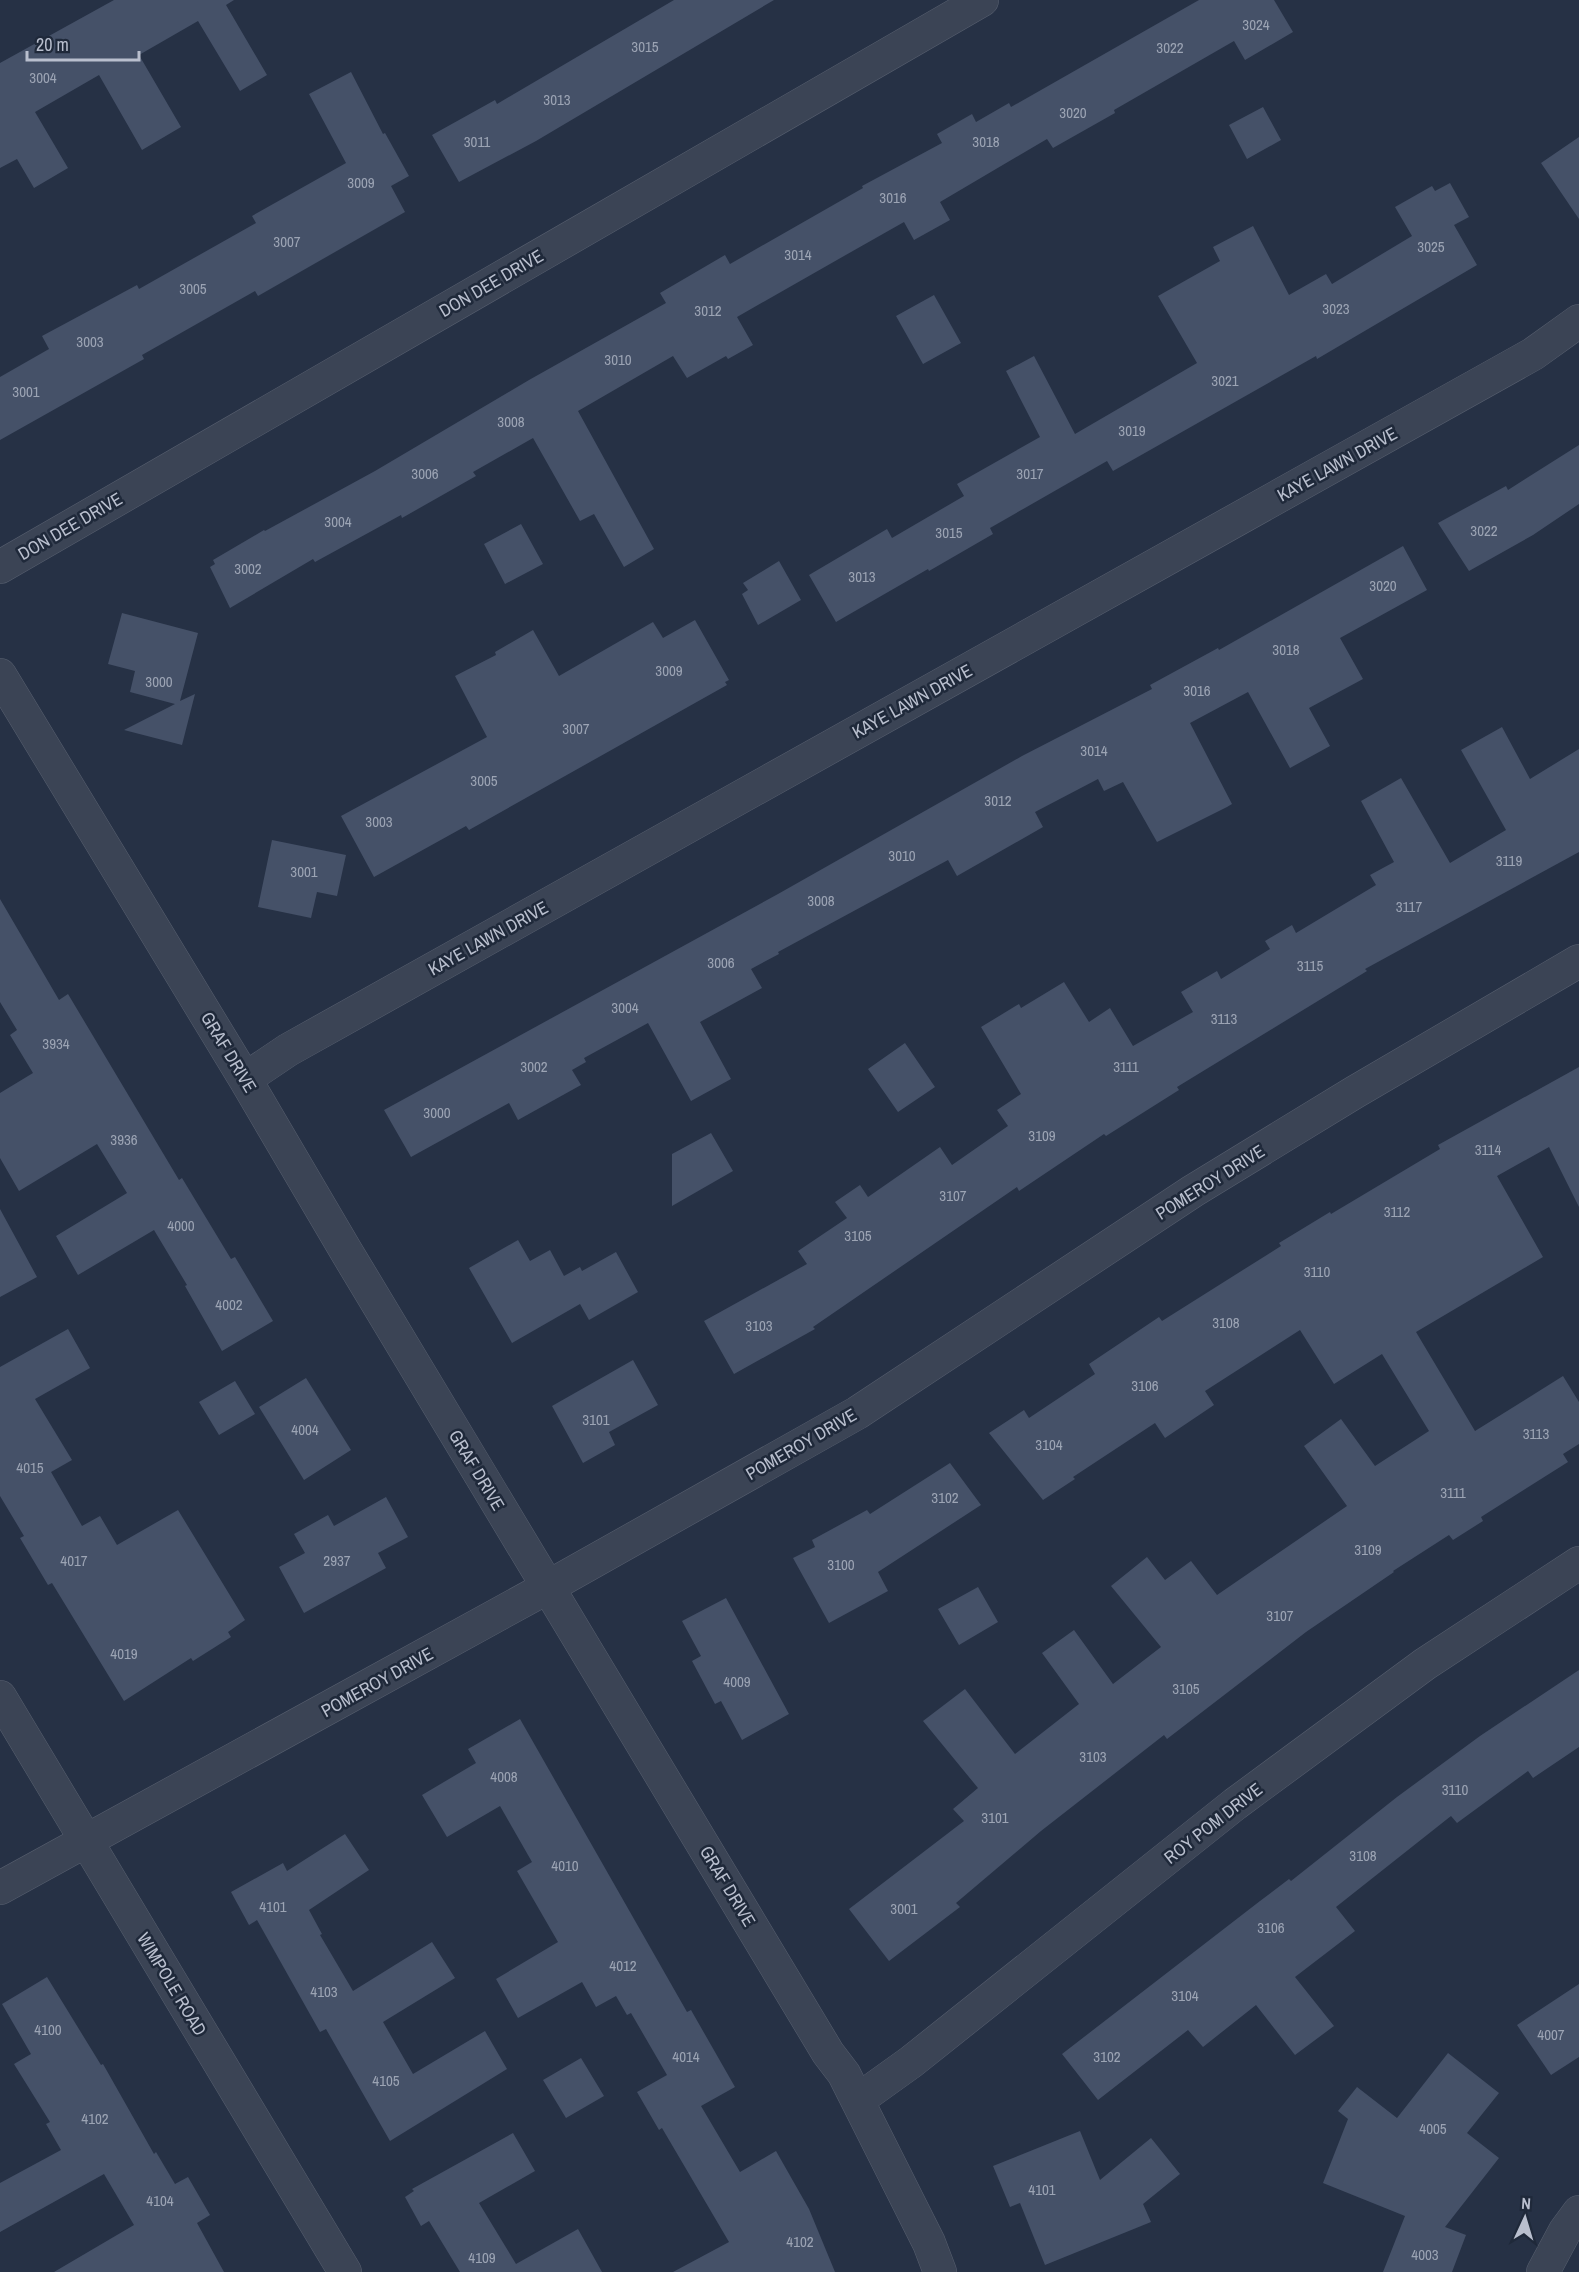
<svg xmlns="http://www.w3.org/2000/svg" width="1579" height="2272" viewBox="0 0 1579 2272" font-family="'Archivo Narrow',sans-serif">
<rect width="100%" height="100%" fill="#263145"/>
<!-- building -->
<path fill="#455168" d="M 114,0 L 234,0 L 226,5 L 267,75 L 240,91 L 198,21 L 139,55 L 181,127 L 142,150 L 99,75 L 35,112 L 68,168 L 34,188 L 17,159 L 0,168 L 0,63 Z
M 674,0 L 774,0 L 536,141 L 459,182 L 432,135 L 495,100 L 497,104 Z
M 1199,0 L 1274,0 L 1293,32 L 1245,60 L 1234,41 L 1114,110 L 1115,113 L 1053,148 L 1047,139 L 940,202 L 950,220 L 914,240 L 904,222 L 844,256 L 737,317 L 753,345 L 728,359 L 726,356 L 687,378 L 673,356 L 578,411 L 654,549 L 624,567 L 594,514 L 580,521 L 533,438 L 473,472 L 476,476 L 402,518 L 401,515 L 315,562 L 313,559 L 230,608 L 210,567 L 215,564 L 213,560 L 264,530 L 265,531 L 375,471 L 529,380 L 666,303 L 660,293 L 725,255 L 730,264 L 863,188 L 862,186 L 942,143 L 937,134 L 972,114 L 976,122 L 1009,103 L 1011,107 Z
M 351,72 L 383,134 L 385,133 L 409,176 L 391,186 L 405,212 L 258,296 L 255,291 L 142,355 L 144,359 L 0,440 L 0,377 L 49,349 L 42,336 L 137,285 L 139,289 L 256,223 L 252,216 L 346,163 L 309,94 Z
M 1263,107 L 1281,140 L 1247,159 L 1229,125 Z
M 1579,137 L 1579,219 L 1541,163 Z
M 1450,183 L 1469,217 L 1454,225 L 1477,265 L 1317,359 L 1316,356 L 1113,471 L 1107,461 L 990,528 L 993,534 L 929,571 L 928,569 L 836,622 L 809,575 L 887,529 L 892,538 L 964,496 L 957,484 L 1040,437 L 1006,371 L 1034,356 L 1075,434 L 1197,363 L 1158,296 L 1220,261 L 1213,247 L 1253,226 L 1289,295 L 1326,274 L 1332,284 L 1412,236 L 1395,207 L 1432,186 L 1435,191 Z
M 934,295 L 961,343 L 923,364 L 896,316 Z
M 1579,445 L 1579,504 L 1533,535 L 1469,571 L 1438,523 L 1506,486 L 1508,490 Z
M 521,524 L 543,564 L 505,584 L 484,544 Z
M 1403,546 L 1427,590 L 1340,638 L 1363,679 L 1309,708 L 1330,746 L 1290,768 L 1248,692 L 1190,723 L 1232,804 L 1227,807 L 1157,842 L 1123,782 L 1104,791 L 1098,779 L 1035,812 L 1043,827 L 957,876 L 948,860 L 778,952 L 779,954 L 751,969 L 762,988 L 700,1022 L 731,1079 L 691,1101 L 648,1023 L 584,1058 L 586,1062 L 572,1070 L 581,1085 L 518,1120 L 509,1103 L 411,1157 L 384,1110 L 778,894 L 1022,756 L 1152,689 L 1150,685 L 1218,648 L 1219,650 Z
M 779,561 L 801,600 L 758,625 L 742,594 L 748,590 L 743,583 Z
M 122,613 L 198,633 L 180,701 L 195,694 L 182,745 L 124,730 L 175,704 L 130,692 L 135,671 L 108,664 Z
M 695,620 L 729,680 L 725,682 L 727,685 L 469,830 L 466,826 L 374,877 L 341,816 L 487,737 L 455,676 L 496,655 L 495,652 L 533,630 L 559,676 L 653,622 L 663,638 Z
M 1502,727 L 1530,779 L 1579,749 L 1579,852 L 1365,969 L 1367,971 L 1177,1087 L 1179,1090 L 1106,1136 L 1104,1134 L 1019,1191 L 1017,1187 L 813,1327 L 815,1329 L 734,1374 L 704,1321 L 807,1264 L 798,1251 L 847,1218 L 835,1202 L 860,1185 L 868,1197 L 940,1147 L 952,1165 L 1008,1126 L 997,1110 L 1021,1094 L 981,1027 L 1019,1004 L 1021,1008 L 1064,982 L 1089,1022 L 1110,1008 L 1133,1046 L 1193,1012 L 1181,992 L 1217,971 L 1221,979 L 1270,949 L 1265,941 L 1292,925 L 1296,933 L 1376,885 L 1370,875 L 1394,862 L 1361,801 L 1401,778 L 1450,863 L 1506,830 L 1461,750 Z
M 272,840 L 346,855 L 337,896 L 317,892 L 311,918 L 258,907 Z
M 0,899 L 59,1000 L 68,994 L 179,1180 L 182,1178 L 231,1259 L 235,1257 L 273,1321 L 222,1351 L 185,1286 L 187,1285 L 154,1230 L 78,1275 L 56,1236 L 127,1193 L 97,1144 L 19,1191 L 0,1158 L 0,1093 L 33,1073 L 10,1035 L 17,1030 L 0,1002 Z
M 905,1043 L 935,1087 L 898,1112 L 868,1069 Z
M 1579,1067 L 1579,1207 L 1549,1147 L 1497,1176 L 1543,1257 L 1416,1332 L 1475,1431 L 1563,1376 L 1579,1402 L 1579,1444 L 1563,1454 L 1568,1462 L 1481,1517 L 1483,1521 L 1453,1540 L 1449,1535 L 1393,1571 L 1394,1572 L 1306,1632 L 1167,1739 L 1164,1735 L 1041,1831 L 956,1903 L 960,1907 L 889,1961 L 849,1909 L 964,1821 L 953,1809 L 978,1788 L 923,1721 L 965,1689 L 1015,1754 L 1079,1704 L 1042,1653 L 1074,1630 L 1113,1684 L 1161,1647 L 1111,1586 L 1147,1557 L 1165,1580 L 1191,1561 L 1217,1595 L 1347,1506 L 1304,1446 L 1341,1419 L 1375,1466 L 1429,1431 L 1382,1354 L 1334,1384 L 1300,1330 L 1205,1391 L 1214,1405 L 1165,1438 L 1155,1423 L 1073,1477 L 1075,1479 L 1043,1500 L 989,1433 L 1024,1410 L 1029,1418 L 1095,1374 L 1089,1364 L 1159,1317 L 1162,1321 L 1281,1246 L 1279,1243 L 1330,1212 L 1331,1214 L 1440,1149 L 1438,1145 Z
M 711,1133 L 733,1171 L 672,1206 L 672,1154 Z
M 0,1209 L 37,1277 L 0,1297 Z
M 518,1240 L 530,1261 L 550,1250 L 564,1276 L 580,1267 L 582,1271 L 616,1252 L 638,1292 L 589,1320 L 580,1304 L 512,1343 L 469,1268 Z
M 68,1329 L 90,1368 L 35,1399 L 72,1460 L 51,1472 L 82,1526 L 100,1516 L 117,1545 L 178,1510 L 245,1620 L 228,1632 L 231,1637 L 193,1661 L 191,1658 L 124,1701 L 52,1583 L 48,1585 L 20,1538 L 24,1536 L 0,1496 L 0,1367 Z
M 633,1360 L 658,1405 L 609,1432 L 615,1445 L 583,1463 L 552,1406 Z
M 306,1378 L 351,1450 L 304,1480 L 259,1407 Z
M 235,1381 L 255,1414 L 219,1435 L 199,1402 Z
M 950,1463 L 981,1505 L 878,1572 L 888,1591 L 829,1623 L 793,1558 L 815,1547 L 812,1540 L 867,1510 L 870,1514 Z
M 386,1497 L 408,1537 L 378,1553 L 386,1568 L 304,1613 L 279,1567 L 305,1553 L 294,1534 L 328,1515 L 334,1526 Z
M 978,1587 L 998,1622 L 959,1645 L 938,1609 Z
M 726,1598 L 789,1714 L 742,1740 L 721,1701 L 715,1704 L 692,1661 L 701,1656 L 682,1621 Z
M 1579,1670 L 1579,1747 L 1533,1778 L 1528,1771 L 1457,1823 L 1451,1816 L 1336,1907 L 1355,1931 L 1295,1977 L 1334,2026 L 1295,2055 L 1256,2005 L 1203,2047 L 1188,2030 L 1098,2100 L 1062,2054 L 1260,1901 L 1289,1879 L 1291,1881 L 1397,1797 L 1480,1736 Z
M 520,1719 L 687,2012 L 691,2010 L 735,2087 L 701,2106 L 740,2172 L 776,2151 L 809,2209 L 835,2272 L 673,2272 L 729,2242 L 662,2128 L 659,2130 L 637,2092 L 667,2075 L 631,2013 L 627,2015 L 616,1996 L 596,2007 L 582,1982 L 518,2018 L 496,1979 L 558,1942 L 517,1871 L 532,1862 L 500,1806 L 447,1837 L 422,1795 L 476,1763 L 468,1749 Z
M 345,1834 L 369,1870 L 309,1910 L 322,1934 L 320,1935 L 353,1991 L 432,1942 L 455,1978 L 383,2022 L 413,2074 L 485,2031 L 507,2069 L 390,2141 L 326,2029 L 320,2032 L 257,1920 L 249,1925 L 231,1892 L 283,1863 L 287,1871 Z
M 47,1977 L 101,2065 L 103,2064 L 154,2154 L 156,2152 L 175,2184 L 188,2177 L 210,2215 L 197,2223 L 224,2272 L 54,2272 L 134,2225 L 104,2174 L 0,2232 L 0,2183 L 61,2150 L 46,2124 L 50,2122 L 14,2064 L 31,2054 L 2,2004 Z
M 1579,1984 L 1579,2057 L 1551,2075 L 1517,2025 Z
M 1448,2053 L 1499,2093 L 1467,2133 L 1499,2158 L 1445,2227 L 1466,2235 L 1452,2272 L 1383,2272 L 1405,2216 L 1323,2183 L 1348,2119 L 1338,2111 L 1357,2087 L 1397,2118 Z
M 581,2058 L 604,2096 L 566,2118 L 543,2080 Z
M 1080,2131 L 1100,2180 L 1151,2138 L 1180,2174 L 1143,2204 L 1151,2222 L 1045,2265 L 1020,2203 L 1010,2207 L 993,2166 Z
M 513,2133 L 535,2171 L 479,2203 L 516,2264 L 578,2229 L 602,2272 L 460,2272 L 429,2221 L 421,2226 L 405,2197 L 414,2191 L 412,2189 Z"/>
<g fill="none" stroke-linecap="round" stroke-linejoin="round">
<!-- street casing -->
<g stroke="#575f6f" stroke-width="34">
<path id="street" d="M 0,567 L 982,0
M 0,675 L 245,1079 L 346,1251 L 828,2053 L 844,2074 L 929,2243 L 940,2272
M 245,1079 L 288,1050 L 1533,354 L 1579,321
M 0,1697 L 345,2272
M 0,1888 L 548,1587 L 857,1413 L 1193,1191 L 1355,1092 L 1579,961
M 858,2100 L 911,2062 L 1235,1804 L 1425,1664 L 1579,1563
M 1543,2272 L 1565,2231 L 1579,2212"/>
</g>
<!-- street -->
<use href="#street" stroke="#3b4455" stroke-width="33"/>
</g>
<g text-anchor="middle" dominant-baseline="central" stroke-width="5" stroke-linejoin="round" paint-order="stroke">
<!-- number labels -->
<g font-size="15" fill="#9ca4b4">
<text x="1256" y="24">3024</text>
<text x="645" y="46">3015</text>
<text x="1170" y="47">3022</text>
<text x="43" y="77">3004</text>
<text x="557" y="99">3013</text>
<text x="1073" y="112">3020</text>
<text x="477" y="141">3011</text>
<text x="986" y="141">3018</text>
<text x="361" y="182">3009</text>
<text x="893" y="197">3016</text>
<text x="287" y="241">3007</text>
<text x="1431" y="246">3025</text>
<text x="798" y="254">3014</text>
<text x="193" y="288">3005</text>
<text x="1336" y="308">3023</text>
<text x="708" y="310">3012</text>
<text x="90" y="341">3003</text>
<text x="618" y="359">3010</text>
<text x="1225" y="380">3021</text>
<text x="26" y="391">3001</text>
<text x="511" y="421">3008</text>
<text x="1132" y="430">3019</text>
<text x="425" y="473">3006</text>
<text x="1030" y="473">3017</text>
<text x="338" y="521">3004</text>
<text x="1484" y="530">3022</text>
<text x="949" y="532">3015</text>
<text x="248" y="568">3002</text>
<text x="862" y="576">3013</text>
<text x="1383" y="585">3020</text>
<text x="1286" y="649">3018</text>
<text x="669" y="670">3009</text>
<text x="159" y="681">3000</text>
<text x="1197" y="690">3016</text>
<text x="576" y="728">3007</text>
<text x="1094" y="750">3014</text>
<text x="484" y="780">3005</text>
<text x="998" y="800">3012</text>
<text x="379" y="821">3003</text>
<text x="902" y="855">3010</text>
<text x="1509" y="860">3119</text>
<text x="304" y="871">3001</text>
<text x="821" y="900">3008</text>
<text x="1409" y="906">3117</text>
<text x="721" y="962">3006</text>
<text x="1310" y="965">3115</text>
<text x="625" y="1007">3004</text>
<text x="1224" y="1018">3113</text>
<text x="56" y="1043">3934</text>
<text x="534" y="1066">3002</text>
<text x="1126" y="1066">3111</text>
<text x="437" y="1112">3000</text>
<text x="1042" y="1135">3109</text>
<text x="124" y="1139">3936</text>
<text x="1488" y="1149">3114</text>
<text x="953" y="1195">3107</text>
<text x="1397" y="1211">3112</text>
<text x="181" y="1225">4000</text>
<text x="858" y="1235">3105</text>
<text x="1317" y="1271">3110</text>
<text x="229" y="1304">4002</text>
<text x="1226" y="1322">3108</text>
<text x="759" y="1325">3103</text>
<text x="1145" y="1385">3106</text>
<text x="596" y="1419">3101</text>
<text x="305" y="1429">4004</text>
<text x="1536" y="1433">3113</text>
<text x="1049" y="1444">3104</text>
<text x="30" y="1467">4015</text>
<text x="1453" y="1492">3111</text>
<text x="945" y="1497">3102</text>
<text x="1368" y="1549">3109</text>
<text x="74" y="1560">4017</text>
<text x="337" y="1560">2937</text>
<text x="841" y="1564">3100</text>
<text x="1280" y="1615">3107</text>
<text x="124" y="1653">4019</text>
<text x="737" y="1681">4009</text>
<text x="1186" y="1688">3105</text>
<text x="1093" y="1756">3103</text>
<text x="504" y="1776">4008</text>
<text x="1455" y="1789">3110</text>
<text x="995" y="1817">3101</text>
<text x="1363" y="1855">3108</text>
<text x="565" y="1865">4010</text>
<text x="273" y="1906">4101</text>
<text x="904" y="1908">3001</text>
<text x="1271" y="1927">3106</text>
<text x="623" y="1965">4012</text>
<text x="324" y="1991">4103</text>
<text x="1185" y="1995">3104</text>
<text x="48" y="2029">4100</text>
<text x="1551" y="2034">4007</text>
<text x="686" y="2056">4014</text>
<text x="1107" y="2056">3102</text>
<text x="386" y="2080">4105</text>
<text x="95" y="2118">4102</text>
<text x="1433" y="2128">4005</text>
<text x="1042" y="2189">4101</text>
<text x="160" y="2200">4104</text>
<text x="800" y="2241">4102</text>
<text x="1425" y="2254">4003</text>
<text x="482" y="2257">4109</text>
</g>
<!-- street labels -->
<g font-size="18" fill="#b9bfce" stroke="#1f293a">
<text transform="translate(491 283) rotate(-30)">DON DEE DRIVE</text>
<text transform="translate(1337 464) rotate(-29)">KAYE LAWN DRIVE</text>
<text transform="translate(70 526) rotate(-30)">DON DEE DRIVE</text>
<text transform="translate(912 701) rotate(-29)">KAYE LAWN DRIVE</text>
<text transform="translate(488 938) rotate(-29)">KAYE LAWN DRIVE</text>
<text transform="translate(229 1052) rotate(59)">GRAF DRIVE</text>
<text transform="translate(1210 1182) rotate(-32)">POMEROY DRIVE</text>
<text transform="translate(801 1444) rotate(-30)">POMEROY DRIVE</text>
<text transform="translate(477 1470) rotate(59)">GRAF DRIVE</text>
<text transform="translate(377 1682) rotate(-29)">POMEROY DRIVE</text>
<text transform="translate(1213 1823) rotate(-38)">ROY POM DRIVE</text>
<text transform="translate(728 1886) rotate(59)">GRAF DRIVE</text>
<text transform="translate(172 1984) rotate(59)">WIMPOLE ROAD</text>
</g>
</g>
<!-- north arrow -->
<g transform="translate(1525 2218) rotate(4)" stroke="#1f293a" stroke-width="4.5" paint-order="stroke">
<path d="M0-4.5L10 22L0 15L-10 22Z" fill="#b9bfce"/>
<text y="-9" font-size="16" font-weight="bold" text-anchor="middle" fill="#b9bfce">N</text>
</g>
<!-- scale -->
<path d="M27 51v9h112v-9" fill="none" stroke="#b9bfce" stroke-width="3"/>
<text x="36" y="51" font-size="18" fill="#b9bfce" stroke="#1f293a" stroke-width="4.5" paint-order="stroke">20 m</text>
</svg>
